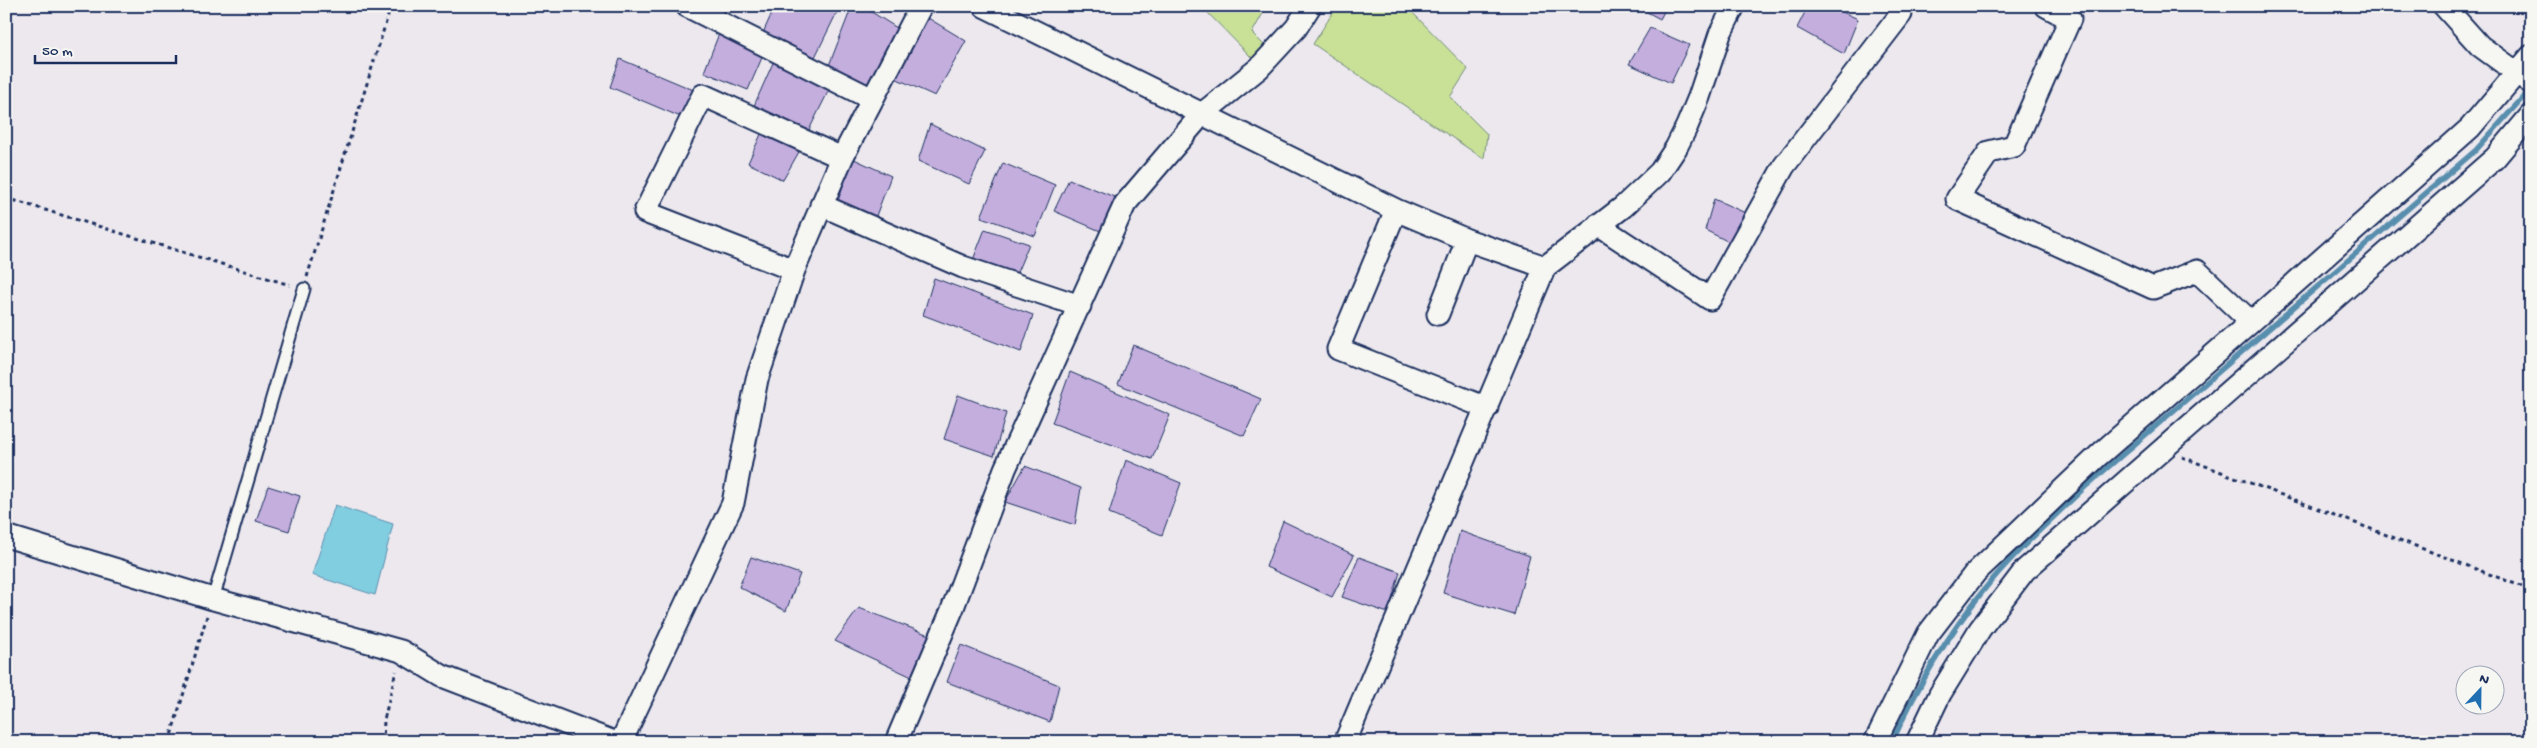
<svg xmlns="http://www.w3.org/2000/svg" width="2537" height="748" viewBox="0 0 2537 748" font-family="'Gochi Hand',sans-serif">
<rect width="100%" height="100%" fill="#ece8ee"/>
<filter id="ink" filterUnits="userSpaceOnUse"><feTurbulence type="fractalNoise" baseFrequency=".02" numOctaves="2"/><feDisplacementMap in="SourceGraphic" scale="10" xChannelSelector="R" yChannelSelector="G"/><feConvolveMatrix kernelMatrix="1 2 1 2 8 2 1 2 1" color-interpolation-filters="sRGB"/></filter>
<g filter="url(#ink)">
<!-- green -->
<path fill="#c8e197" stroke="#72887a" d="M 1201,6 L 1267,6 L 1252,33 L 1267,48 L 1254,60 Z
M 1337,6 L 1406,6 L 1468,69 L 1450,97 L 1487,134 L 1484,159 L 1313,44 Z"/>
<!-- water -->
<path fill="#82cee1" stroke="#598ead" d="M 335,505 L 393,524 L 375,595 L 312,575 Z"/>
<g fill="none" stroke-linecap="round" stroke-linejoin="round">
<!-- stream -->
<path stroke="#598ead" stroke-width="5.5" d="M 1892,742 C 1916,689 1947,636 1983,591 C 2013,553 2051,520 2085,487 L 2476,150 L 2526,94"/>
</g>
<!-- building -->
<path fill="#c4aede" stroke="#1b2f5e" d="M 775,6 L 840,6 L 815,57 L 763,33 Z
M 852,6 L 862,6 L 897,28 L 872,88 L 828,68 Z
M 1636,6 L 1667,6 L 1660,19 Z
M 1808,6 L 1829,6 L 1858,19 L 1844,54 L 1797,28 Z
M 928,18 L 966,41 L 935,96 L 895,78 Z
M 1650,28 L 1689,45 L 1671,83 L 1629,64 Z
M 720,31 L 764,53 L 748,90 L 704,72 Z
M 776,56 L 831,86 L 807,134 L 753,108 Z
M 620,59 L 696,91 L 683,118 L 610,87 Z
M 930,124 L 985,151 L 969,184 L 918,161 Z
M 762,132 L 800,150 L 783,180 L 748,163 Z
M 852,158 L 891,176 L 874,221 L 837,204 Z
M 1003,163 L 1055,185 L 1035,236 L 981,217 Z
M 1069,179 L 1117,198 L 1105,233 L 1054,211 Z
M 1714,199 L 1750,215 L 1735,245 L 1705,230 Z
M 985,229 L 1029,244 L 1015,277 L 971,265 Z
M 934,278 L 1033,315 L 1021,352 L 923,315 Z
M 1133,345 L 1261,399 L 1244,436 L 1118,384 Z
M 1070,372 L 1170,415 L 1152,459 L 1052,423 Z
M 958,395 L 1006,413 L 994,456 L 944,439 Z
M 1126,460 L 1181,483 L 1162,535 L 1109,513 Z
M 1025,466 L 1081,488 L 1075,525 L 1005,502 Z
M 268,486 L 300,496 L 289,531 L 256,521 Z
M 1283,521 L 1354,555 L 1332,597 L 1266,567 Z
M 1460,531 L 1530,556 L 1514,615 L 1443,593 Z
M 751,557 L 800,574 L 786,611 L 739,587 Z
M 1359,557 L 1400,572 L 1388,613 L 1342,597 Z
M 859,608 L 929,635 L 912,677 L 835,641 Z
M 961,645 L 1059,685 L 1050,722 L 947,682 Z"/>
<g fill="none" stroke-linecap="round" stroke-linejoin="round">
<!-- lane casing -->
<g stroke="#1b2f5e" stroke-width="15">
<path id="lane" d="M 213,599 L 304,289"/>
</g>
<!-- street casing -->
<g stroke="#1b2f5e" stroke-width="25">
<path id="street" d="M 687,6 L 872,99
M 984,6 L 1396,210 L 1467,240 L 1545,267
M 2046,6 L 2070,19 L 2014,146 L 1989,152 L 1957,199 L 2153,288 L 2197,271 L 2251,322 L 2470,128 L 2531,56
M 2444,6 L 2480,46 L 2531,83
M 821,205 L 963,267 L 1080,306
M 1396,210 L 1338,349 L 1487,408
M 1598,225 L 1710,299 L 1784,166 L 1901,14
M 794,270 L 645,212 L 703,95 L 842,158
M 1438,314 L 1467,240
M 6,536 L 213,599 L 401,651 L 442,676 L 614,742
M 621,742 L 733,503 L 757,379 L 794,270 L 842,158 L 921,6
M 896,742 L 952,610 L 1005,469 L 1125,204 L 1202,114 L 1259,68 L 1296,28 L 1310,6
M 1345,742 L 1545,267 L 1623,207 L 1660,172 L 1676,148 L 1687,126 L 1699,97 L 1720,34 L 1734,6
M 1875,742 L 1928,634 L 1975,573 L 2099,455 L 2251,322
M 1917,742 L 1940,694 L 1980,629 L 2025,570 L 2495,158 L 2531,115"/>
</g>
<!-- path -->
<path stroke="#1b2f5e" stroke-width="3" stroke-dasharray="4 4" stroke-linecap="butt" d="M 6,198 L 290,285
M 307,277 L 391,6
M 2182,457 L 2531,590
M 169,742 L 207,616
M 383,742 L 384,720 L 396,671"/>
<!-- lane -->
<use href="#lane" stroke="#f6f6f2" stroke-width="11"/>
<!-- street -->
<use href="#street" stroke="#f6f6f2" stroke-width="21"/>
</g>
</g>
<!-- margin -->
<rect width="2537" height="748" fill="none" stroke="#f6f6f2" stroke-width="25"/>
<rect x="12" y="12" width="2512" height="723" fill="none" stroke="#1b2f5e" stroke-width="2" filter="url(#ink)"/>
<!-- north arrow -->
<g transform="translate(2480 690) rotate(22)"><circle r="24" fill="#f6f6f2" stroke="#9ea6b7"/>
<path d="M0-4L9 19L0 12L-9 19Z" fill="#1f6fb2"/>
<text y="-8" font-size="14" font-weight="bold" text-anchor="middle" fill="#1b2f5e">N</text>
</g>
<!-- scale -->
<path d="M35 55v8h141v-8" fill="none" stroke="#1b2f5e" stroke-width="2.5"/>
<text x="42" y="55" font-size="15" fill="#1b2f5e" stroke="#f6f6f2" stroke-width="4" paint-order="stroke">50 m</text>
</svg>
